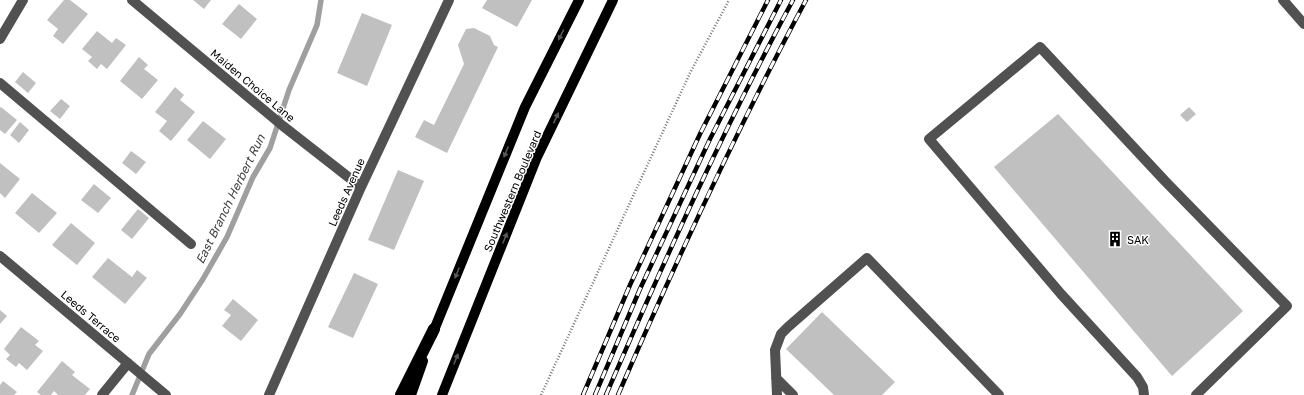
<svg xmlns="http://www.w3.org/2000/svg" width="1304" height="395" viewBox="0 0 1304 395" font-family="'Golos Text',sans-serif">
<rect width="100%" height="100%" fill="#fff"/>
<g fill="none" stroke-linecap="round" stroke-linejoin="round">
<!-- stream -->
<path stroke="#9f9f9f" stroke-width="5.5" d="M 132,395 L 149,354 L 180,314 L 203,279 L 227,237 L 253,177 L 270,148 L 289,90 L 317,25 L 321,0"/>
</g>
<!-- building -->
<path fill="#c0c0c0" d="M 64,0 L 70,0 L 88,14 L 63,44 L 53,36 L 58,29 L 47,20 Z
M 193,0 L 211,0 L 204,9 Z
M 487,0 L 532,0 L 517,27 L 482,8 Z
M 239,4 L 257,19 L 241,39 L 222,24 Z
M 362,13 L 392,25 L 367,86 L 337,73 Z
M 474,28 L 490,36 L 494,45 L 498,47 L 447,153 L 415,137 L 424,120 L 434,125 L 464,64 L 458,45 L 466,29 Z
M 97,31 L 112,43 L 116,38 L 126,45 L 107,69 L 101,64 L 97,69 L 88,61 L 92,57 L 82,49 Z
M 139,57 L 148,65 L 144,69 L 158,80 L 142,99 L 120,81 Z
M 23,72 L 36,83 L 28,93 L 15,82 Z
M 175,87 L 184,95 L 180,100 L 195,112 L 171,141 L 159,131 L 167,121 L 155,112 Z
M 61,99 L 70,106 L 60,119 L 50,111 Z
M 1,107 L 17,120 L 5,134 L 0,130 L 0,108 Z
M 1189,107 L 1196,114 L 1187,122 L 1180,115 Z
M 1058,114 L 1243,311 L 1172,376 L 994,167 Z
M 203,121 L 226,139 L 210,159 L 187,140 Z
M 20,122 L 29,130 L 19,143 L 10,135 Z
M 131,151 L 146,162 L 136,174 L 122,163 Z
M 0,163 L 20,179 L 5,198 L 0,193 Z
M 398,170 L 424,181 L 394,250 L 368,240 Z
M 94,184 L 111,198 L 98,213 L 81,200 Z
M 32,193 L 57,213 L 39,233 L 15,213 Z
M 138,209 L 149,218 L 132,239 L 121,230 Z
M 71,223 L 95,243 L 77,265 L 52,245 Z
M 108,258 L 132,277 L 137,270 L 147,278 L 125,304 L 92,277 Z
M 354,273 L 378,284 L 353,338 L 328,327 Z
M 233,299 L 258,320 L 241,341 L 222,326 L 231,315 L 224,310 Z
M 0,310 L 7,316 L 0,324 Z
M 822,312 L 895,382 L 882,395 L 834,395 L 786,349 Z
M 21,327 L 39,341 L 35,345 L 43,351 L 27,370 L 19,363 L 16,367 L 6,359 L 10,355 L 4,349 Z
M 62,361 L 75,372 L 72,375 L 90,389 L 85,395 L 58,395 L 54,391 L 51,395 L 41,395 L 37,392 Z
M 3,381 L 17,392 L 14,395 L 0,395 L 0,385 Z"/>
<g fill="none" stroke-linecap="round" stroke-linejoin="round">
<!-- path -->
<path stroke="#737373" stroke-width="2.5" stroke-dasharray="1 2" stroke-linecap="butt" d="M 541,395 L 690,73 L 729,0"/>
<!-- minor -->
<path stroke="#515151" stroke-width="10" d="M 132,0 L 283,126 L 361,187
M 1283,0 L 1304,24
M 0,39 L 23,0
M 0,83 L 191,244
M 0,256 L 166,395
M 776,378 L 793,395
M 102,395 L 128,363
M 269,395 L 361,187 L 449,0
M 777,395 L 775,350 L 781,334 L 788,327 L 867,258 L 999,395
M 1144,395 L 1143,387 L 1137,377 L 1061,294 L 929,139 L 1040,47 L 1165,181 L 1287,306 L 1196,395"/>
<!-- major -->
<path stroke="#000" stroke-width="10" d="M 432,335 L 525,107 L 579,0
M 411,395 L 423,361
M 442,395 L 537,157 L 613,0"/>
<!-- highway -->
<path stroke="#000" stroke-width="12" d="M 401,395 L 434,329"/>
<!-- rail casing -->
<g stroke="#000" stroke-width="4.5">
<path id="rail" d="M 583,395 L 630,285 L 700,134 L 768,0
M 595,395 L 640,289 L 710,139 L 781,0
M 606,395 C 664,261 724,128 793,0
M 618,395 C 676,261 737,129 806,0"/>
</g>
<!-- rail -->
<use href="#rail" stroke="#fff" stroke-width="3" stroke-dasharray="9" stroke-linecap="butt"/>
</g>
<!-- one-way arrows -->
<defs><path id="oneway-solid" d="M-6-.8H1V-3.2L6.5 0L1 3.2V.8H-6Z"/></defs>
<g fill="#595959">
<use href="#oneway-solid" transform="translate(561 35) rotate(117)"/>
<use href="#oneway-solid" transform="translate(556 118) rotate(-65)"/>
<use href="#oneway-solid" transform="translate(506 152) rotate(112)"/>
<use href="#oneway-solid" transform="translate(505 238) rotate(-68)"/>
<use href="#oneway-solid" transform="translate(457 273) rotate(112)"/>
<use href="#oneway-solid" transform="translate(456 359) rotate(-68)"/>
</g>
<!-- icons -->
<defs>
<g id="building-bare" transform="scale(1.2)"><path d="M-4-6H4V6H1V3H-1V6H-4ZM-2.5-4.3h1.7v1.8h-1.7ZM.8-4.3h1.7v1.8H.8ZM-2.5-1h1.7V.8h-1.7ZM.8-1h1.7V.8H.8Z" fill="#000" stroke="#fff" stroke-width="2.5" paint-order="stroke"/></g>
</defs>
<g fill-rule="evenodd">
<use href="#building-bare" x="1115" y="239"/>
</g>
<g text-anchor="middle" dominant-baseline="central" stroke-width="3" stroke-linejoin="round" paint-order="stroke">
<!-- street labels -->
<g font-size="11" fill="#000" stroke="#fff">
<text transform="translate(253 85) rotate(40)">Maiden Choice Lane</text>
<text transform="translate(512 191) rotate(-67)">Southwestern Boulevard</text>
<text transform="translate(346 192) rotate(-66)">Leeds Avenue</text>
<text transform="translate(91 316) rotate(40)">Leeds Terrace</text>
</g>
<!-- poi labels -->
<g font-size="11" fill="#000" stroke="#fff" text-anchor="start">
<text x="1127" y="239">SAK</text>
</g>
<!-- water labels -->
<g font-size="12" font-style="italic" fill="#404040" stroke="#fff">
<text transform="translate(230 199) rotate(-64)">East Branch Herbert Run</text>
</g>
</g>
</svg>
